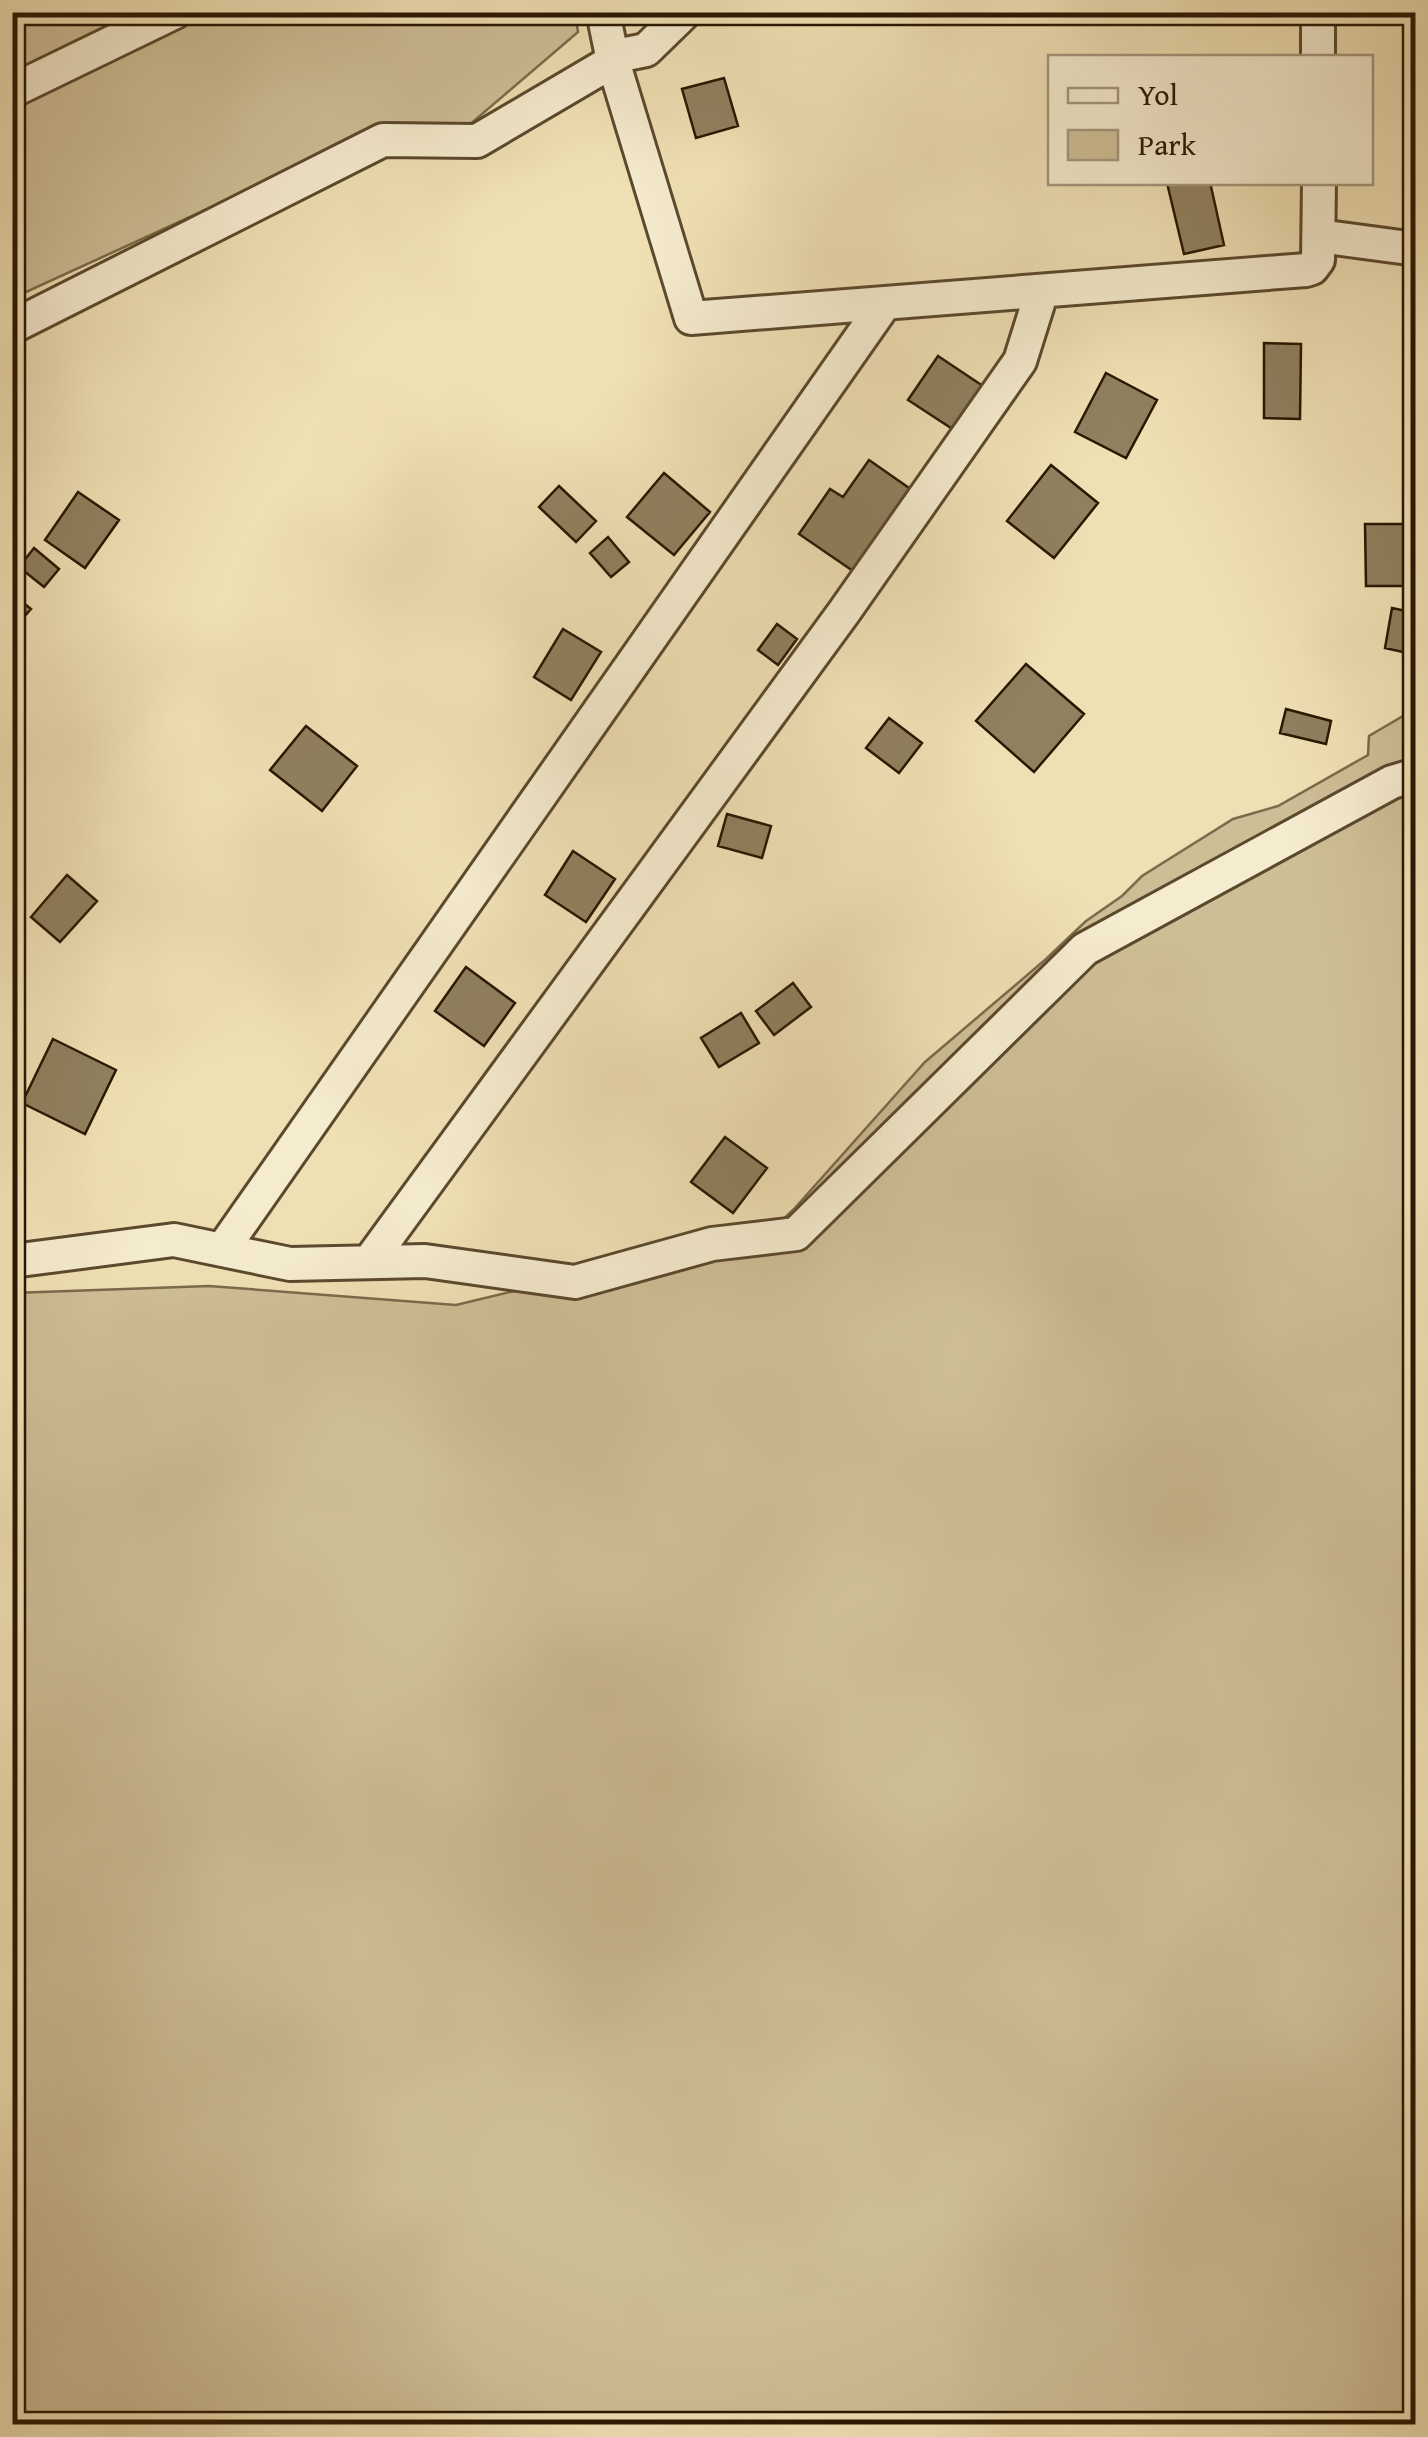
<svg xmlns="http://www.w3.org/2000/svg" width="1428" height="2437" viewBox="0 0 1428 2437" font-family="'Gentium Book Plus',serif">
<rect width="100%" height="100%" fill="#efe0b4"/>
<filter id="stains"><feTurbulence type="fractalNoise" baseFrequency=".002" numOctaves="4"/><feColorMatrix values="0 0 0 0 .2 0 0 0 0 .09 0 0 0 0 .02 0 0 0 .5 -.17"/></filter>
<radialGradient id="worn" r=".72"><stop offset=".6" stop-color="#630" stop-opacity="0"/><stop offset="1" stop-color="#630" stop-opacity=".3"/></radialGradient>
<!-- green -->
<path fill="#cebe96" stroke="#7c6a4c" stroke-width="2.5" d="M 575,12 L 578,32 L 461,132 L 386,127 L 13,298 L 12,13 Z
M 1415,709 L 1415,2424 L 13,2424 L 13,1293 L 209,1286 L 456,1305 L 774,1228 L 794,1209 L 925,1062 L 1046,959 L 1086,921 L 1122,896 L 1142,876 L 1233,819 L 1278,806 L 1368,755 L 1369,736 Z"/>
<!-- building -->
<path fill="#90805f" stroke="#2a1702" stroke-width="2.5" d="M 724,78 L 738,126 L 696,138 L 682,89 Z
M 1210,182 L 1224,245 L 1184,254 L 1167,183 Z
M 1264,343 L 1301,344 L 1300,419 L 1264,418 Z
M 938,356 L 983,386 L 954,430 L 908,400 Z
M 1106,373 L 1157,400 L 1126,458 L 1075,432 Z
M 869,460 L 922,497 L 856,573 L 799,534 L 830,489 L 843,497 Z
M 1051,465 L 1098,503 L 1054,558 L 1007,521 Z
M 664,473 L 710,512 L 674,555 L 627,517 Z
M 559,486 L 596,521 L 576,542 L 539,507 Z
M 78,492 L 119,520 L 85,568 L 45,540 Z
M 1365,524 L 1416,524 L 1416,586 L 1366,586 Z
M 608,537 L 629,562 L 611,577 L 590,553 Z
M 34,548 L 59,569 L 44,587 L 19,567 Z
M 12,594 L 31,609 L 15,627 L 12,625 Z
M 1392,608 L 1416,613 L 1416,655 L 1385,648 Z
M 777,624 L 797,639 L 778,665 L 758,650 Z
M 563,629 L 601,652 L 571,700 L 534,677 Z
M 1026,664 L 1084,714 L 1034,772 L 976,721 Z
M 1286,709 L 1331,721 L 1326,744 L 1280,733 Z
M 889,718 L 922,743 L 899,773 L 866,748 Z
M 306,726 L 357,766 L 322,811 L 270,770 Z
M 727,814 L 771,826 L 762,858 L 718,846 Z
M 573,851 L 615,879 L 586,922 L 545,895 Z
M 67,875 L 97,901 L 60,942 L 31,917 Z
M 466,967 L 515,1003 L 484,1046 L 435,1011 Z
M 793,983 L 811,1007 L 774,1035 L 756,1011 Z
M 741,1013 L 759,1043 L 719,1067 L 701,1038 Z
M 53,1039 L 116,1070 L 85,1134 L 22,1103 Z
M 725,1137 L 767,1168 L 733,1213 L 691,1182 Z"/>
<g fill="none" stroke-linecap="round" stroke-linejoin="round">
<!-- minor casing -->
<g stroke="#5b492e" stroke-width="38">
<path id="minor" d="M 685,12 L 646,50 L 621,55 L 613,61 L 691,318 L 1306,270 L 1312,268 L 1318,260 L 1319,182
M 1318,12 L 1318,58
M 12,91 L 175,12
M 1319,236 L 1416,249
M 12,327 L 383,140 L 477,141 L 613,61 L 603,12
M 222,1250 L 885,303
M 12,1261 L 174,1240 L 290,1264 L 425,1261 L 575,1282 L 712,1244 L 796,1234 L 1085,949 L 1392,782 L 1416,775
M 369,1262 L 844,612 L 1020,361 L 1042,291"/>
</g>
<!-- minor -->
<use href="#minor" stroke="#f5ebce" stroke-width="32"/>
</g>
<!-- margin -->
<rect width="1428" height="2437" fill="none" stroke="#efe0b4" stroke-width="50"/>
<rect x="15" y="15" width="1398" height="2407" fill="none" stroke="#2a1702" stroke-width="5"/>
<rect x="25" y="25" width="1378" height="2387" fill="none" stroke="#2a1702" stroke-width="2.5"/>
<!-- legend -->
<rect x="1048" y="55" width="325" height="130" fill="#f5ebce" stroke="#a4967c" stroke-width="2.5"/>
<rect x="1068" y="88" width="50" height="15" fill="#f5ebce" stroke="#a4967c" stroke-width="2.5"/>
<text x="1138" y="105" font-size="30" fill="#2a1702">Yol</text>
<rect x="1068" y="130" width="50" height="30" fill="#cebe96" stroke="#a4967c" stroke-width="2.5"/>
<text x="1138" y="155" font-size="30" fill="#2a1702">Park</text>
<rect width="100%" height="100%" filter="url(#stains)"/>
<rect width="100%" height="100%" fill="url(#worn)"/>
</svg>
